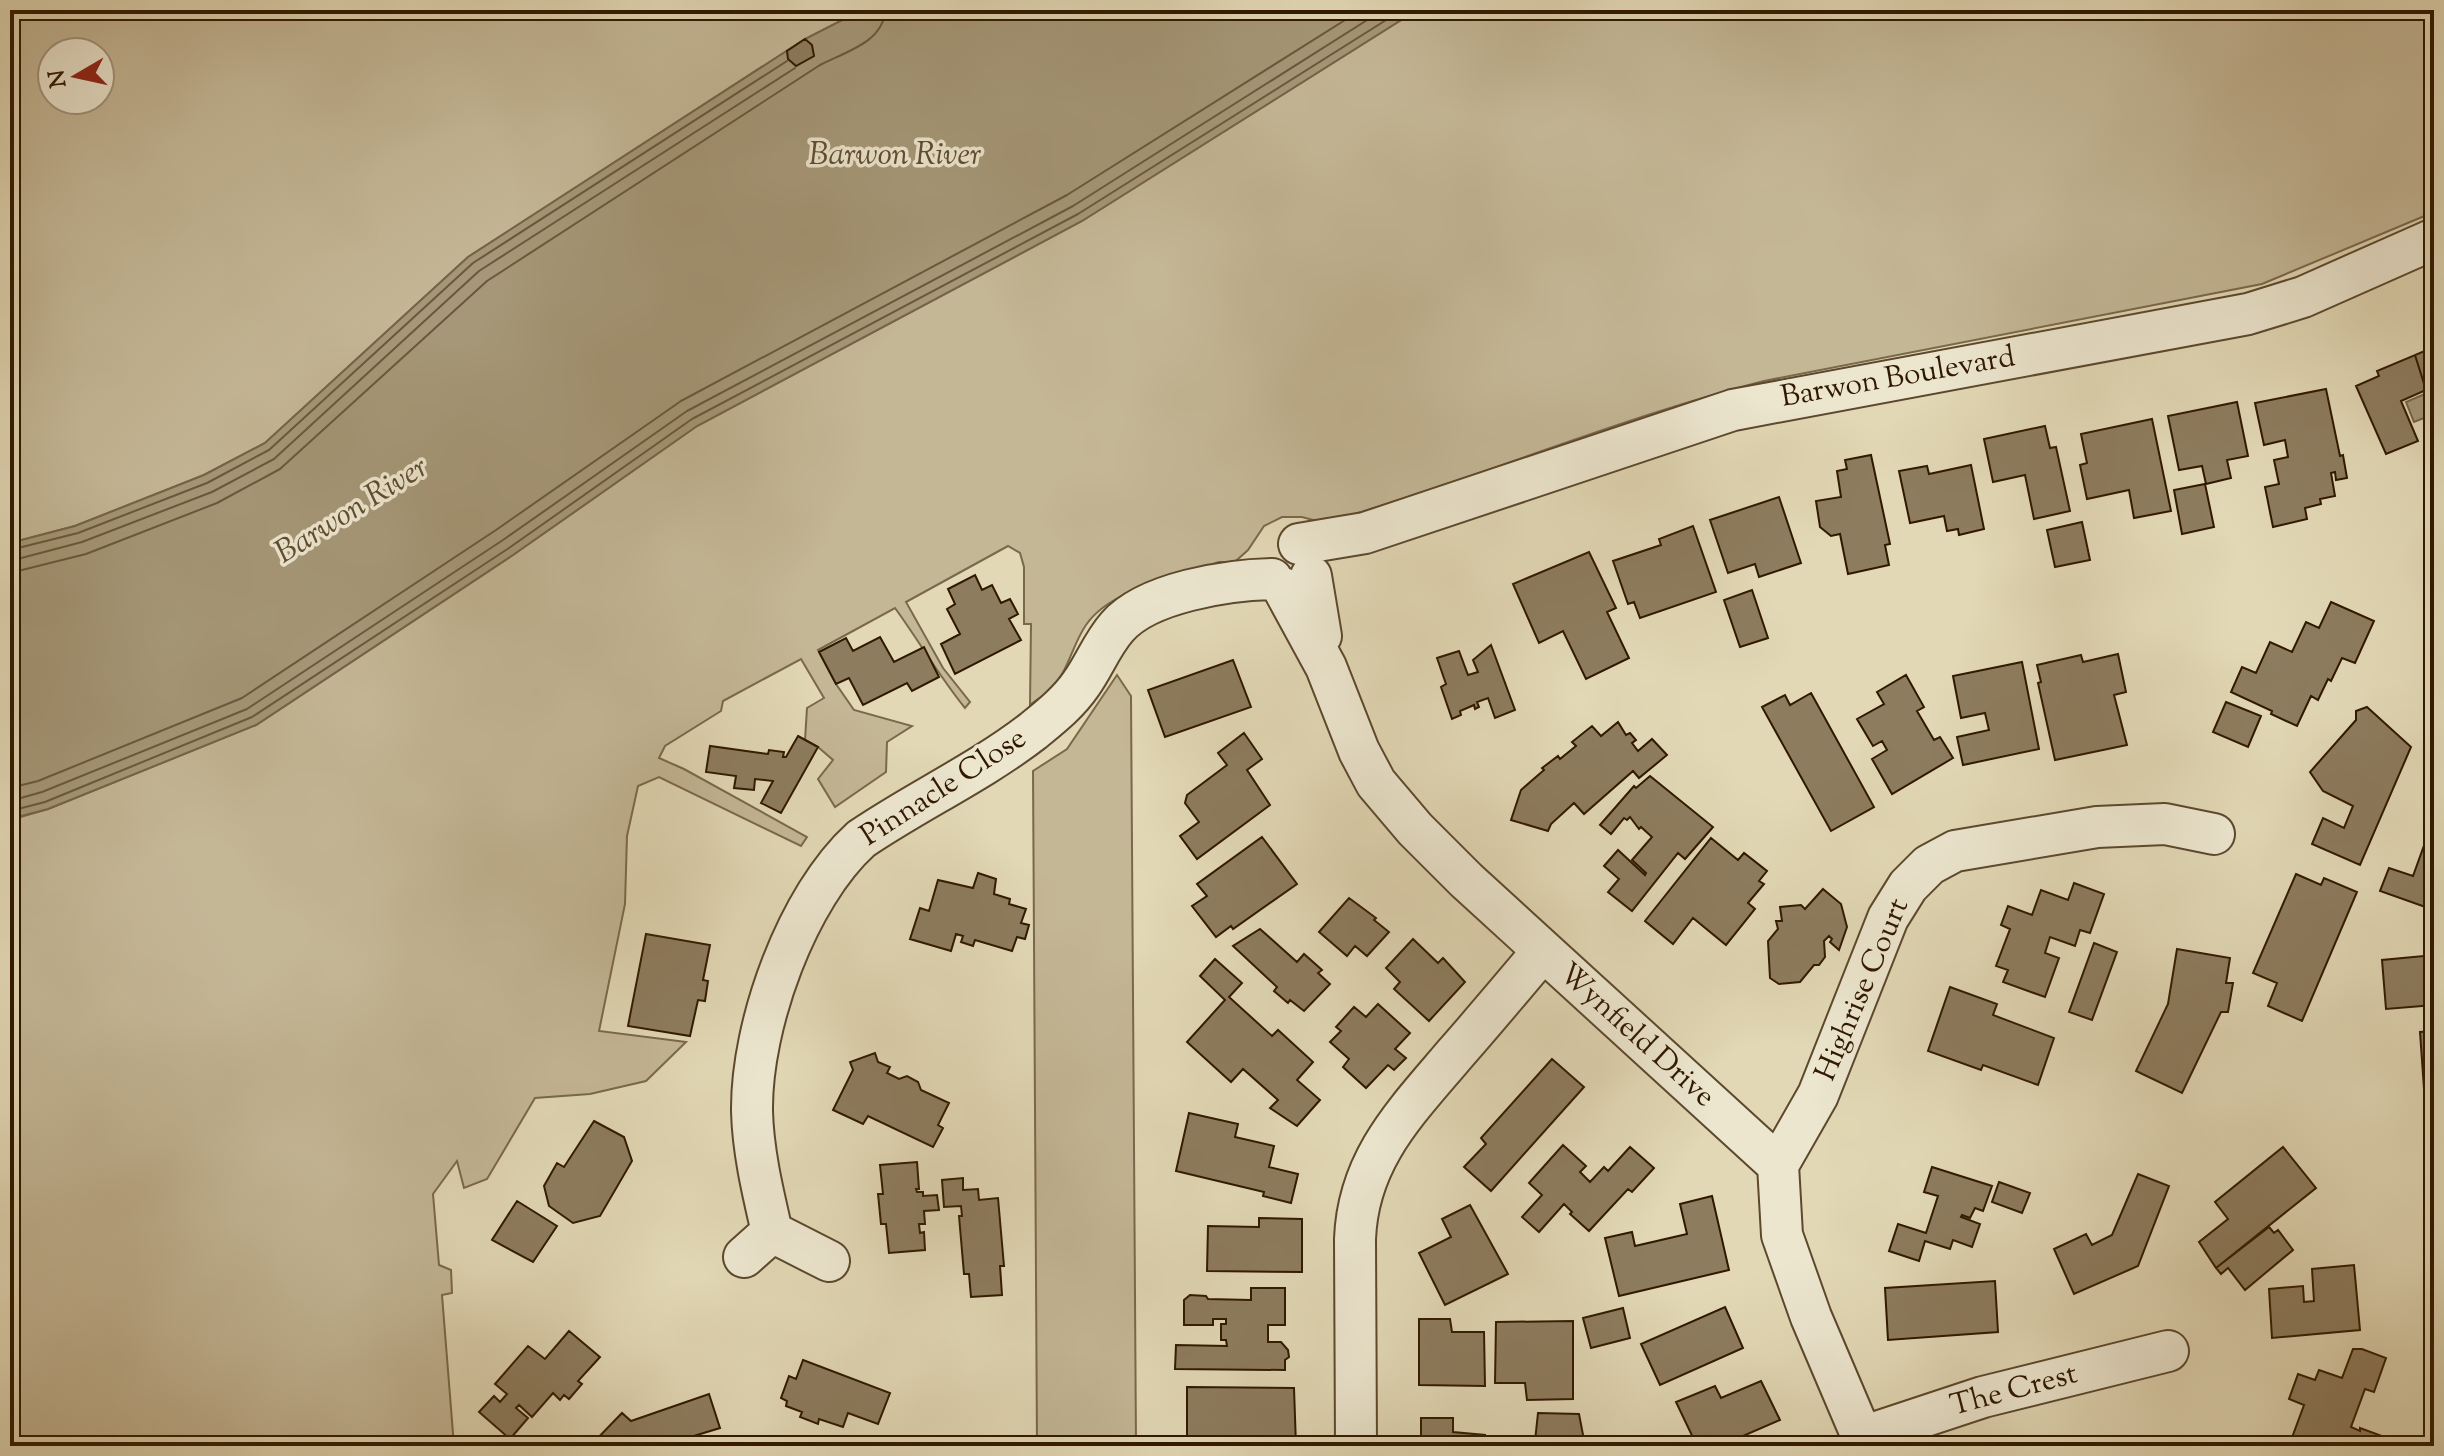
<svg xmlns="http://www.w3.org/2000/svg" width="2444" height="1456" viewBox="0 0 2444 1456" font-family="'Sorts Mill Goudy',serif">
<rect width="100%" height="100%" fill="#e2d8b5"/>
<filter id="stains"><feTurbulence type="fractalNoise" baseFrequency=".0025" numOctaves="4"/><feColorMatrix values="0 0 0 0 .2 0 0 0 0 .09 0 0 0 0 .02 0 0 0 .5 -.17"/></filter>
<radialGradient id="worn" r=".72"><stop offset=".6" stop-color="#630" stop-opacity="0"/><stop offset="1" stop-color="#630" stop-opacity=".3"/></radialGradient>
<!-- green -->
<path fill="#c4b796" stroke="#7a684b" stroke-width="2" fill-rule="evenodd" d="M 10,10 L 862,10 L 805,39 L 468,257 L 265,443 L 204,475 L 75,526 L 10,543 ZM 52,52 L 100,52 L 100,100 L 52,100 Z
M 1417,10 L 2434,10 L 2434,212 L 2262,284 L 1764,381 C 1615,419 1472,481 1324,523 L 1302,517 L 1282,517 L 1264,526 L 1248,550 L 1228,568 L 1224,562 L 1219,562 C 1179,578 1112,587 1086,625 C 1072,645 1068,673 1050,690 C 1044,696 1036,700 1030,705 L 1031,624 L 1024,624 L 1024,567 L 1020,553 L 1008,546 L 906,602 L 943,668 L 970,702 L 965,708 C 939,676 919,641 895,608 L 818,650 L 836,684 L 854,710 L 912,726 L 887,742 L 886,772 L 835,807 L 818,779 L 833,760 L 818,747 L 805,740 L 807,708 L 824,698 L 801,659 L 723,701 L 721,711 L 665,746 L 659,758 L 684,769 L 807,837 L 801,846 L 659,777 L 638,786 L 627,836 L 625,904 L 599,1031 L 686,1042 L 646,1081 L 590,1094 L 535,1098 L 487,1179 L 464,1188 L 457,1161 L 433,1194 L 439,1265 L 451,1270 L 452,1293 L 442,1295 L 454,1446 L 10,1446 L 10,820 L 48,809 L 256,725 L 513,555 L 697,426 L 1082,221 Z
M 1117,675 L 1131,696 L 1136,1446 L 1037,1446 L 1033,771 L 1067,749 Z"/>
<!-- water -->
<path fill="#a59777" stroke="#766447" stroke-width="2" d="M 862,10 L 1417,10 L 1082,221 L 697,426 L 513,555 L 256,725 L 48,809 L 10,819 L 10,543 L 75,526 L 204,475 L 265,443 L 468,257 L 805,39 Z
M 2434,390 L 2434,414 L 2414,422 L 2406,402 Z"/>
<g fill="none" stroke-linecap="round" stroke-linejoin="round">
<!-- shore -->
<path stroke="#6a583c" stroke-width="2" d="M 10,550 L 78,533 L 207,483 L 269,450 L 473,263 L 787,61
M 10,561 L 82,542 L 212,492 L 274,459 L 479,271 L 795,68
M 10,573 L 86,554 L 217,503 L 280,469 L 487,281 L 820,65 C 845,52 884,42 885,10
M 10,788 L 38,781 L 242,698 L 496,530 L 681,401 L 1067,195 L 1361,10
M 10,801 L 42,792 L 247,709 L 503,540 L 687,411 L 1073,206 L 1383,10
M 10,811 L 45,802 L 252,717 L 509,548 L 692,419 L 1078,214 L 1402,10"/>
</g>
<!-- building -->
<path fill="#8d7c5e" stroke="#301800" stroke-width="2" d="M 805,39 L 812,45 L 814,56 L 796,66 L 788,59 L 787,51 Z
M 2434,347 L 2434,387 L 2426,390 L 2415,355 Z
M 2415,355 L 2426,390 L 2401,401 L 2418,441 L 2386,454 L 2356,386 L 2379,376 L 2377,371 Z
M 2326,389 L 2340,456 L 2343,455 L 2347,478 L 2336,480 L 2335,472 L 2331,473 L 2335,496 L 2320,499 L 2321,504 L 2305,508 L 2307,519 L 2273,527 L 2265,487 L 2279,484 L 2274,460 L 2288,457 L 2285,440 L 2264,445 L 2255,403 Z
M 2237,402 L 2248,456 L 2227,460 L 2231,478 L 2206,484 L 2202,466 L 2179,470 L 2168,416 Z
M 2152,419 L 2171,511 L 2134,518 L 2129,490 L 2087,499 L 2080,465 L 2087,463 L 2081,434 Z
M 2045,426 L 2050,448 L 2056,447 L 2070,511 L 2034,519 L 2025,475 L 1993,482 L 1984,439 Z
M 1871,455 L 1890,544 L 1885,545 L 1889,565 L 1848,574 L 1840,534 L 1831,536 L 1820,527 L 1816,501 L 1841,497 L 1837,471 L 1847,469 L 1845,460 Z
M 1971,465 L 1984,529 L 1959,535 L 1958,529 L 1947,531 L 1944,516 L 1910,523 L 1899,471 L 1927,466 L 1929,474 Z
M 2205,484 L 2214,527 L 2182,534 L 2174,490 Z
M 1779,497 L 1801,563 L 1759,577 L 1755,564 L 1728,573 L 1710,520 Z
M 2082,522 L 2090,560 L 2055,567 L 2047,530 Z
M 1693,526 L 1716,592 L 1640,618 L 1634,602 L 1628,604 L 1613,561 L 1661,545 L 1659,539 Z
M 1589,552 L 1616,608 L 1607,612 L 1629,658 L 1586,679 L 1563,631 L 1539,643 L 1513,584 Z
M 975,575 L 982,590 L 992,585 L 1001,603 L 1010,599 L 1018,614 L 1009,619 L 1021,640 L 955,674 L 941,644 L 960,634 L 947,609 L 955,604 L 948,589 Z
M 1752,590 L 1768,638 L 1740,647 L 1724,600 Z
M 2331,602 L 2374,621 L 2355,663 L 2342,658 L 2331,681 L 2328,679 L 2318,700 L 2311,696 L 2297,726 L 2271,714 L 2272,711 L 2231,692 L 2242,667 L 2256,673 L 2270,642 L 2292,652 L 2306,622 L 2319,628 Z
M 880,637 L 894,662 L 924,647 L 939,677 L 912,691 L 907,683 L 863,705 L 849,678 L 836,684 L 819,652 L 846,638 L 853,651 Z
M 1491,645 L 1515,710 L 1495,718 L 1488,698 L 1477,702 L 1479,707 L 1475,709 L 1474,705 L 1460,711 L 1461,715 L 1452,719 L 1441,687 L 1446,684 L 1437,658 L 1459,651 L 1468,675 L 1478,672 L 1473,660 Z
M 2118,654 L 2126,692 L 2114,695 L 2127,745 L 2055,760 L 2038,683 L 2041,682 L 2037,665 L 2081,655 L 2083,662 Z
M 1233,660 L 1251,707 L 1165,737 L 1148,690 Z
M 2022,662 L 2039,749 L 1963,765 L 1957,737 L 1989,730 L 1985,713 L 1961,718 L 1953,676 Z
M 1906,675 L 1924,707 L 1917,711 L 1934,740 L 1940,737 L 1953,758 L 1892,794 L 1872,759 L 1887,750 L 1882,741 L 1873,746 L 1857,719 L 1884,704 L 1877,692 Z
M 1811,693 L 1874,807 L 1831,831 L 1762,707 L 1785,695 L 1790,705 Z
M 2226,702 L 2261,716 L 2248,747 L 2213,732 Z
M 2367,707 L 2411,747 L 2360,865 L 2312,844 L 2323,818 L 2344,828 L 2353,806 L 2323,791 L 2310,772 L 2356,720 L 2356,711 Z
M 1618,722 L 1626,735 L 1630,733 L 1636,740 L 1632,743 L 1638,751 L 1652,739 L 1667,755 L 1639,778 L 1633,771 L 1584,814 L 1574,803 L 1551,824 L 1548,831 L 1511,820 L 1521,790 L 1544,770 L 1542,768 L 1558,756 L 1560,759 L 1576,746 L 1572,742 L 1592,726 L 1601,736 Z
M 1244,733 L 1262,759 L 1247,770 L 1270,805 L 1197,859 L 1180,836 L 1199,822 L 1185,803 L 1187,795 L 1227,765 L 1218,753 Z
M 798,736 L 818,747 L 781,813 L 761,803 L 773,781 L 755,779 L 754,790 L 734,788 L 736,776 L 706,772 L 710,746 L 768,754 L 769,750 L 784,752 L 783,757 L 786,757 Z
M 1650,776 L 1713,827 L 1685,859 L 1678,853 L 1632,911 L 1608,892 L 1619,879 L 1604,866 L 1618,850 L 1645,875 L 1646,873 L 1632,860 L 1652,837 L 1641,827 L 1639,829 L 1630,817 L 1627,820 L 1624,818 L 1611,834 L 1600,825 L 1634,786 L 1636,788 Z
M 2431,826 L 2434,828 L 2434,910 L 2380,891 L 2389,868 L 2413,876 Z
M 1262,837 L 1297,884 L 1233,929 L 1231,926 L 1216,937 L 1192,906 L 1207,896 L 1197,884 Z
M 1711,838 L 1738,860 L 1744,853 L 1767,871 L 1759,881 L 1764,884 L 1748,903 L 1755,909 L 1726,945 L 1693,918 L 1673,944 L 1645,921 Z
M 978,873 L 996,879 L 994,894 L 1010,899 L 1009,904 L 1026,909 L 1021,923 L 1029,925 L 1025,939 L 1017,937 L 1012,951 L 975,940 L 973,946 L 961,942 L 963,936 L 956,934 L 951,951 L 910,939 L 920,908 L 929,911 L 938,880 L 973,888 Z
M 2296,874 L 2321,885 L 2324,878 L 2357,892 L 2302,1021 L 2268,1006 L 2277,983 L 2253,973 Z
M 2074,883 L 2104,894 L 2090,933 L 2080,930 L 2075,946 L 2050,937 L 2045,953 L 2059,958 L 2045,997 L 2003,982 L 2008,970 L 1996,966 L 2010,929 L 2001,925 L 2008,906 L 2032,915 L 2041,890 L 2068,900 Z
M 1823,889 L 1841,904 L 1847,927 L 1839,950 L 1830,942 L 1832,939 L 1829,936 L 1824,941 L 1825,957 L 1819,965 L 1814,965 L 1800,982 L 1779,984 L 1770,978 L 1768,941 L 1778,929 L 1776,921 L 1782,921 L 1780,907 L 1801,905 L 1805,909 Z
M 1349,898 L 1376,918 L 1374,920 L 1389,932 L 1367,956 L 1355,946 L 1347,956 L 1319,932 Z
M 1260,929 L 1297,962 L 1304,954 L 1322,970 L 1318,973 L 1330,984 L 1304,1011 L 1290,1000 L 1288,1003 L 1274,991 L 1277,987 L 1233,946 Z
M 646,934 L 710,945 L 703,980 L 708,981 L 705,1001 L 698,1000 L 690,1036 L 628,1026 Z
M 1413,939 L 1438,963 L 1443,958 L 1465,982 L 1429,1021 L 1394,989 L 1400,982 L 1386,968 Z
M 2094,943 L 2117,952 L 2092,1020 L 2069,1012 Z
M 2177,949 L 2230,958 L 2226,983 L 2233,983 L 2228,1012 L 2221,1012 L 2182,1093 L 2136,1071 L 2168,1004 Z
M 2434,955 L 2434,1005 L 2386,1009 L 2382,960 Z
M 1215,959 L 1242,983 L 1229,997 L 1272,1036 L 1278,1030 L 1313,1062 L 1297,1080 L 1320,1100 L 1297,1126 L 1270,1108 L 1278,1100 L 1243,1069 L 1231,1082 L 1187,1042 L 1225,1000 L 1200,976 Z
M 1950,987 L 1997,1004 L 1993,1015 L 2054,1038 L 2038,1085 L 1983,1065 L 1981,1070 L 1928,1051 Z
M 1378,1004 L 1410,1033 L 1395,1049 L 1406,1058 L 1394,1070 L 1388,1065 L 1366,1088 L 1343,1067 L 1349,1059 L 1330,1042 L 1341,1031 L 1336,1027 L 1354,1007 L 1366,1017 Z
M 2434,1031 L 2434,1102 L 2425,1103 L 2420,1032 Z
M 875,1053 L 878,1062 L 890,1067 L 887,1073 L 899,1079 L 907,1076 L 918,1082 L 921,1090 L 949,1103 L 938,1125 L 943,1128 L 933,1147 L 868,1116 L 863,1124 L 833,1110 L 853,1070 L 850,1062 Z
M 1552,1059 L 1584,1087 L 1491,1191 L 1464,1167 L 1486,1144 L 1481,1138 Z
M 1189,1113 L 1238,1124 L 1235,1137 L 1274,1146 L 1269,1167 L 1298,1174 L 1291,1203 L 1263,1196 L 1264,1192 L 1176,1171 Z
M 594,1121 L 624,1137 L 632,1161 L 600,1216 L 573,1223 L 549,1206 L 544,1186 L 557,1163 L 564,1167 Z
M 2434,1138 L 2434,1195 L 2426,1139 Z
M 1563,1145 L 1586,1166 L 1580,1172 L 1590,1182 L 1604,1167 L 1608,1171 L 1630,1147 L 1654,1168 L 1632,1192 L 1628,1189 L 1589,1231 L 1570,1214 L 1572,1212 L 1564,1204 L 1539,1232 L 1522,1217 L 1542,1195 L 1529,1183 Z
M 2283,1147 L 2316,1188 L 2216,1268 L 2199,1242 L 2228,1219 L 2215,1202 Z
M 917,1162 L 919,1189 L 916,1189 L 917,1192 L 923,1192 L 923,1196 L 937,1195 L 939,1210 L 924,1211 L 925,1224 L 919,1224 L 920,1233 L 924,1232 L 925,1250 L 889,1253 L 886,1224 L 881,1224 L 878,1194 L 883,1194 L 880,1165 Z
M 1932,1167 L 1992,1186 L 1983,1211 L 1975,1208 L 1970,1218 L 1962,1215 L 1961,1217 L 1980,1224 L 1972,1247 L 1953,1240 L 1950,1249 L 1925,1241 L 1919,1261 L 1889,1251 L 1898,1224 L 1926,1233 L 1938,1196 L 1924,1192 Z
M 2138,1174 L 2169,1186 L 2138,1266 L 2074,1294 L 2054,1249 L 2086,1234 L 2092,1245 L 2112,1235 Z
M 963,1178 L 963,1190 L 978,1189 L 979,1200 L 998,1198 L 1004,1266 L 1000,1266 L 1002,1295 L 971,1297 L 969,1274 L 964,1274 L 959,1216 L 962,1216 L 961,1206 L 944,1207 L 942,1180 Z
M 1999,1182 L 2030,1193 L 2022,1213 L 1992,1202 Z
M 1712,1196 L 1729,1270 L 1619,1296 L 1605,1238 L 1632,1232 L 1635,1246 L 1687,1234 L 1680,1204 Z
M 517,1201 L 557,1226 L 533,1262 L 492,1240 Z
M 1470,1205 L 1508,1274 L 1445,1305 L 1419,1253 L 1451,1237 L 1442,1219 Z
M 1259,1218 L 1302,1219 L 1302,1272 L 1207,1271 L 1208,1226 L 1259,1227 Z
M 2269,1227 L 2274,1233 L 2278,1230 L 2293,1250 L 2245,1290 L 2228,1268 L 2221,1274 L 2216,1268 Z
M 2354,1265 L 2360,1330 L 2272,1338 L 2269,1289 L 2303,1286 L 2304,1302 L 2314,1301 L 2312,1269 Z
M 1995,1281 L 1998,1332 L 1888,1340 L 1885,1288 Z
M 1251,1288 L 1285,1288 L 1285,1325 L 1268,1325 L 1268,1342 L 1281,1342 L 1288,1350 L 1289,1357 L 1285,1360 L 1285,1370 L 1175,1369 L 1176,1345 L 1227,1346 L 1226,1340 L 1221,1340 L 1221,1324 L 1226,1324 L 1226,1319 L 1213,1319 L 1213,1325 L 1184,1325 L 1184,1300 L 1190,1295 L 1206,1296 L 1208,1299 L 1251,1300 Z
M 1725,1307 L 1743,1348 L 1660,1385 L 1641,1344 Z
M 1623,1308 L 1630,1338 L 1591,1348 L 1583,1318 Z
M 1419,1319 L 1450,1319 L 1452,1332 L 1484,1332 L 1485,1386 L 1419,1385 Z
M 1573,1321 L 1573,1399 L 1527,1400 L 1525,1383 L 1495,1383 L 1496,1322 Z
M 569,1331 L 600,1357 L 578,1381 L 582,1384 L 569,1399 L 564,1395 L 560,1400 L 553,1393 L 532,1417 L 519,1405 L 516,1408 L 528,1418 L 510,1439 L 479,1412 L 494,1396 L 500,1402 L 507,1394 L 495,1384 L 528,1346 L 545,1359 Z
M 2353,1349 L 2362,1349 L 2386,1358 L 2374,1392 L 2365,1389 L 2351,1427 L 2360,1431 L 2360,1428 L 2390,1439 L 2387,1446 L 2342,1446 L 2324,1439 L 2321,1446 L 2297,1446 L 2290,1443 L 2304,1405 L 2289,1399 L 2298,1374 L 2315,1380 L 2319,1370 L 2342,1378 Z
M 803,1360 L 890,1393 L 878,1424 L 848,1413 L 843,1427 L 819,1419 L 818,1424 L 800,1417 L 802,1412 L 786,1406 L 787,1401 L 781,1398 L 789,1376 L 796,1379 Z
M 1761,1381 L 1780,1420 L 1720,1446 L 1697,1446 L 1676,1402 L 1715,1386 L 1721,1398 Z
M 1187,1387 L 1294,1388 L 1296,1446 L 1256,1446 L 1256,1439 L 1187,1440 Z
M 709,1394 L 720,1428 L 661,1446 L 590,1446 L 622,1413 L 631,1421 Z
M 1538,1413 L 1579,1414 L 1584,1440 L 1592,1440 L 1592,1446 L 1509,1446 L 1509,1442 L 1535,1441 Z
M 1421,1418 L 1453,1418 L 1453,1432 L 1485,1435 L 1485,1446 L 1421,1446 Z
M 2066,1437 L 2069,1446 L 2031,1446 Z"/>
<g fill="none" stroke-linecap="round" stroke-linejoin="round">
<!-- street casing -->
<g stroke="#5c482d" stroke-width="44">
<path id="street" d="M 1299,544 L 1365,533 L 1733,410 L 2248,314 L 2303,297 L 2434,239
M 1311,576 L 1321,636
M 1283,588 L 1326,667 L 1359,751 L 1376,783 L 1415,829 L 1466,880 L 1778,1165 L 1782,1235 L 1811,1317 L 1866,1446
M 1778,1165 L 1818,1095 L 1888,918 L 1908,886 L 1929,865 L 1955,851 L 2097,827 L 2165,824 L 2214,834
M 744,1257 L 772,1232
M 829,1261 L 772,1232 C 763,1193 753,1152 752,1111 C 751,1025 797,897 861,839 C 917,801 980,772 1033,731 C 1050,717 1068,703 1081,684 C 1094,666 1102,644 1117,627 C 1147,592 1228,580 1272,579
M 1862,1437 L 1983,1397 L 2168,1351
M 1356,1446 L 1355,1239 C 1358,1159 1406,1112 1455,1054 C 1485,1020 1514,985 1543,951"/>
</g>
<!-- street -->
<use href="#street" stroke="#ece6cf" stroke-width="40"/>
</g>
<g text-anchor="middle" dominant-baseline="central" stroke-width="7" stroke-linejoin="round" paint-order="stroke">
<!-- street labels -->
<g font-size="30" fill="#301800" stroke="#ece6cf">
<text transform="translate(1898 378) rotate(-10)">Barwon Boulevard</text>
<text transform="translate(944 788) rotate(-33)">Pinnacle Close</text>
<text transform="translate(1863 990) rotate(-67)">Highrise Court</text>
<text transform="translate(1636 1036) rotate(42)">Wynfield Drive</text>
<text transform="translate(2014 1391) rotate(-15)">The Crest</text>
</g>
<!-- water labels -->
<g font-size="32" font-style="italic" fill="#5f4b30" stroke="#ece6cf">
<text x="895" y="156">Barwon River</text>
<text transform="translate(352 511) rotate(-32)">Barwon River</text>
</g>
</g>
<!-- margin -->
<rect width="2444" height="1456" fill="none" stroke="#e2d8b5" stroke-width="40"/>
<rect x="12" y="12" width="2420" height="1432" fill="none" stroke="#301800" stroke-width="4"/>
<rect x="20" y="20" width="2404" height="1416" fill="none" stroke="#301800" stroke-width="2"/>
<!-- north arrow -->
<g transform="translate(76 76) rotate(261)"><circle r="38" fill="#ece6cf" stroke="#a1947c" stroke-width="2"/>
<path d="M0-6L14 30L0 20L-14 30Z" fill="#8f2418"/>
<text y="-12" font-size="22" font-weight="bold" text-anchor="middle" fill="#301800">N</text>
</g>
<rect width="100%" height="100%" filter="url(#stains)"/>
<rect width="100%" height="100%" fill="url(#worn)"/>
</svg>
